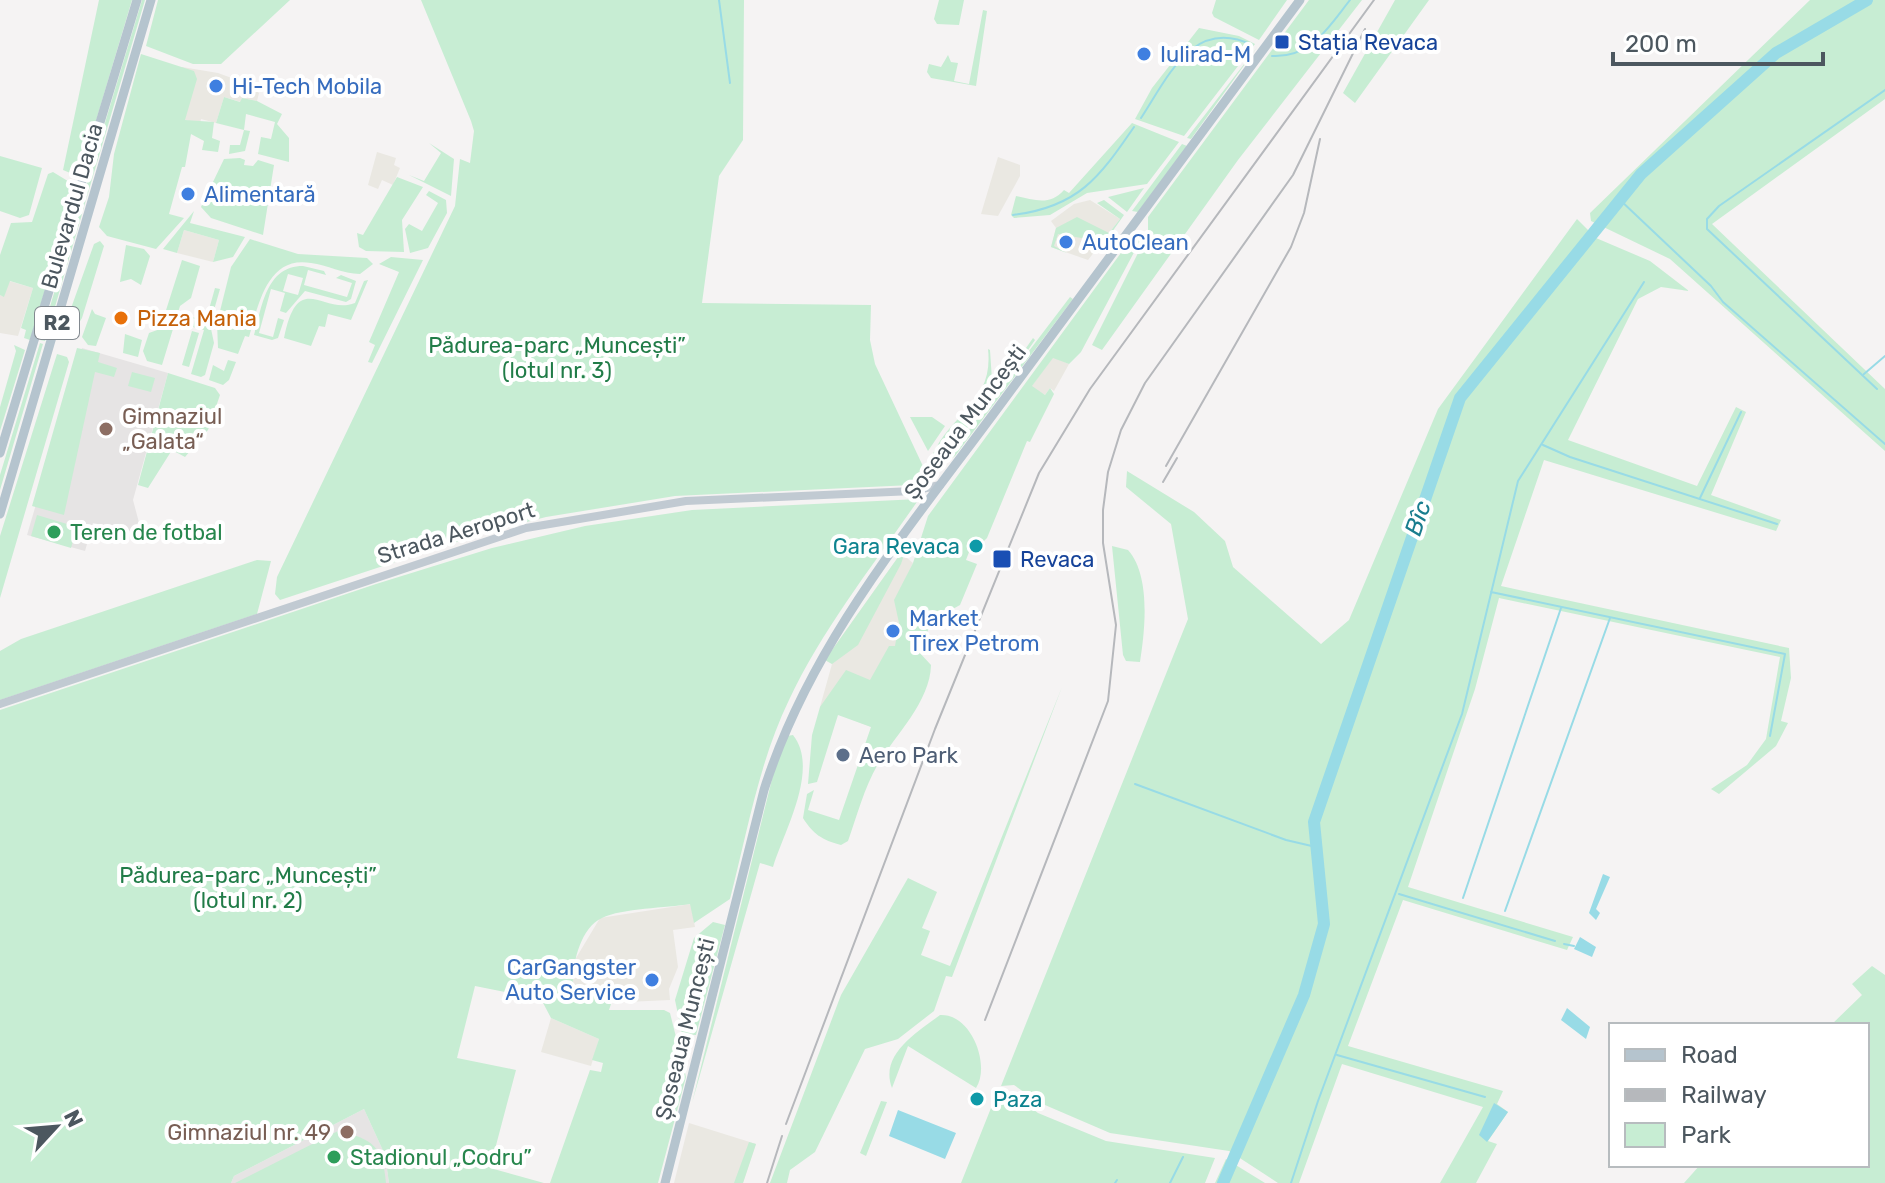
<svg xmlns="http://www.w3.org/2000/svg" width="1885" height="1183" viewBox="0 0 1885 1183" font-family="Rubik,sans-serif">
<rect width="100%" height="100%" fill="#f5f3f3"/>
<!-- commercial -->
<path fill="#eae8e2" d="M 182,67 L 218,73 L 248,84 L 259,93 L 257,101 L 242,98 L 241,102 L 224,97 L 216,123 L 201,119 L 200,124 L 168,115 Z
M 377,152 L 396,158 L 394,165 L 400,168 L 393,185 L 382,180 L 378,189 L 368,185 Z
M 998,157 L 1020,165 L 1020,176 L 998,216 L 981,214 Z
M 1090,200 L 1120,219 L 1088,260 L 1051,247 L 1056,228 L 1051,221 L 1074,204 Z
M 184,230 L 219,240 L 213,262 L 177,253 Z
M 9,281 L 33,288 L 18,336 L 0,333 L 0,295 L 4,296 Z
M 1053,357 L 1069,364 L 1054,391 L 1050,388 L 1045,395 L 1031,387 Z
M 901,553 L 913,563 L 900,590 L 907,625 L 871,727 L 820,707 L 832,664 L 825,660 Z
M 691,904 L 695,927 L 673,930 L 678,967 L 669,989 L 670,1000 L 605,1003 L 573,985 L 573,963 L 600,918 Z
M 551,1018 L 599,1039 L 591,1066 L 541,1052 Z
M 689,1123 L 756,1144 L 743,1183 L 674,1183 Z"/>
<!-- education -->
<path fill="#e6e4e4" d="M 82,348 L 168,373 L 133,500 L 142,534 L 93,523 L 85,551 L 27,535 Z
M 364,1109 L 385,1155 L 389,1183 L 231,1183 L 234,1176 Z"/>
<!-- green -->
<path fill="#c7edd3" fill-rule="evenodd" d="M 99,0 L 132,0 L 81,171 L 75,175 L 63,170 Z
M 142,0 L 145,0 L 83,210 L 79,209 Z
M 158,0 L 290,0 L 221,64 L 193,64 L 146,46 Z
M 421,0 L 744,0 L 743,140 L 719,176 L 702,303 L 871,305 L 870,340 L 875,364 L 929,479 L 912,485 L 675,496 L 546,517 L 483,533 L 280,600 L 275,594 L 277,577 L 455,206 L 460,159 L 470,163 L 474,131 L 471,121 Z
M 939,0 L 964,0 L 959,25 L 937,24 L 934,19 Z
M 1216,0 L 1287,0 L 1259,40 L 1214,17 L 1212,13 Z
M 1309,0 L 1362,0 L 1238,160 L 1102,350 L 1092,345 L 1148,233 L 1148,217 Z
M 1395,0 L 1429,0 L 1355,103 L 1343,93 Z
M 1810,0 L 1885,0 L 1885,99 L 1712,224 L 1885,389 L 1885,451 L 1670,259 L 1591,221 L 1590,213 Z
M 983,10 L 987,11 L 976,86 L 931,78 L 927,72 L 929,64 L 941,67 L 948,55 L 951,62 L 958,63 L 954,81 L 969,84 Z
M 1199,28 L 1239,36 L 1255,44 L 1184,136 L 1135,119 L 1152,88 Z
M 1258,46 L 1191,139 L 1187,138 Z
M 141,54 L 194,71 L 197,79 L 185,120 L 214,122 L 212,138 L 220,141 L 218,152 L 202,150 L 204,141 L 191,134 L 185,167 L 182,167 L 169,214 L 184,218 L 156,249 L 107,236 L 99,227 L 109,197 L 114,154 Z
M 224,97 L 240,102 L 242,98 L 257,101 L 282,114 L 277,124 L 289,138 L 289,162 L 258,154 L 261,137 L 271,139 L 275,122 L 246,114 L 244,130 L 250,131 L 245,151 L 229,154 L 230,145 L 240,145 L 244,130 L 216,123 Z
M 1132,123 L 1179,142 L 1147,184 L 1087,193 L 1050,215 L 1014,218 L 1011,215 L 1016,196 C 1035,200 1050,206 1064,190 L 1069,193 Z
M 429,143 L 454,159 L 451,196 L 409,175 L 424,181 L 441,153 Z
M 1182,144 L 1187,146 L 1138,212 L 1132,211 Z
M 0,156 L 42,168 L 29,215 L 20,218 L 0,211 Z
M 240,158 L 245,160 L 244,165 L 253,166 L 258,160 L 274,165 L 263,235 L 211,218 L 201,207 L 224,159 Z
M 53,172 L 76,186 L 30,340 L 24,338 L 26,330 L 21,328 L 33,288 L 10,281 L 4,297 L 0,295 L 0,255 L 11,223 L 32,222 L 48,174 Z
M 397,177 L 423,187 L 402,220 L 404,252 L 366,251 L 359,247 L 357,233 L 363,235 Z
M 1144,188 L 1127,212 L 1108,197 Z
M 429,191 L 446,200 L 447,213 L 428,248 L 410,253 L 405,229 L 409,224 L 422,231 L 438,203 L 426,195 Z
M 1104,200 L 1124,215 L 1105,242 L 1058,234 L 1054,246 L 1067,253 L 1051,247 L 1056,228 L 1077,217 L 1109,233 L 1120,219 L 1097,203 Z
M 194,211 L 190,223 L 245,237 L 233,257 L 213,262 L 219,240 L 184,230 L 177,253 L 163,249 Z
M 78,213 L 82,214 L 45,341 L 40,340 Z
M 1577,219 L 1596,238 L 1650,261 L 1689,291 L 1661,287 L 1638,299 L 1568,440 L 1697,486 L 1736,407 L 1746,412 L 1711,495 L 1781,520 L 1776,531 L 1544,460 L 1501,586 L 1789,648 L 1791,678 L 1781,721 L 1788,723 L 1776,746 L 1719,794 L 1711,789 L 1747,765 L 1766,739 L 1780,657 L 1499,598 L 1475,689 L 1408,887 L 1573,937 L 1567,950 L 1403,900 L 1348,1046 L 1503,1091 L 1497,1104 L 1508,1112 L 1488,1141 L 1497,1144 L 1476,1183 L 1440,1183 L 1483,1107 L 1342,1064 L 1299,1183 L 1278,1183 L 1229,1151 L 1110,1133 L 1038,1102 L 1014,1085 L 1001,1086 L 1188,619 L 1171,524 L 1126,487 L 1127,471 L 1194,512 L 1225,541 L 1233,567 L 1321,644 L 1349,620 L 1438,409 Z
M 1137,231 L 1141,237 L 1139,243 L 1081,352 L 1069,364 L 1053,358 L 1032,386 L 1045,395 L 1050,388 L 1054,394 L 1030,442 L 1027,441 L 987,538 L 983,542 L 974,539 L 966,560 L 977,564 L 960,605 L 933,620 L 918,651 L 931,665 C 930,702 896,734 878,764 C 864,788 857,816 848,841 L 841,845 C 822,840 813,834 803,818 L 807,794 L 814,790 L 808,810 L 839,820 L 871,727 L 838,715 L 817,782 L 808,784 L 812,735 L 820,707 L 846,670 L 870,680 L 889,646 L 895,646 L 899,623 L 894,600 L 913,563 L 928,516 Z
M 250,239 L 298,254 L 367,258 L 373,264 L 360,274 C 343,274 327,265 311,263 C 267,255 258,306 249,337 L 245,336 L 238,354 L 218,348 L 217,323 L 231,267 Z
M 100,241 L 104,246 L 82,318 L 76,328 L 65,325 L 94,244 Z
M 126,245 L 144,249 L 150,256 L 141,285 L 131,279 L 120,282 Z
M 391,257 L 423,260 L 372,363 L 368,362 L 375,345 L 369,342 L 399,272 L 379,264 Z
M 182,260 L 200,266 L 191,298 L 180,306 L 162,365 L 147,361 L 143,351 L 149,333 L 160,329 Z
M 303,266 L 324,271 L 326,275 L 308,270 L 304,285 L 347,297 L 352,283 L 336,278 L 341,275 L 356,281 L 351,299 L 346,302 L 305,291 L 286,313 L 280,311 L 285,293 L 271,289 L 259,333 L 273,337 L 278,318 L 284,320 L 278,338 L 272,340 L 254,335 C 262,307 266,266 303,266 ZM 288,274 L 303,278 L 298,295 L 283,291 Z
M 368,280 L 351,320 L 328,314 L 325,327 L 319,326 L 311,346 L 284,338 C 298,268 323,316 355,303 L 364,281 Z
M 215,288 L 220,289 L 210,324 L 214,343 L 205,375 L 201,377 L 191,374 L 204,330 L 193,327 L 195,319 L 182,315 L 206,320 Z
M 1070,297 L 1073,299 L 955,456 L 940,468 Z
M 92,309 L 95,314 L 106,318 L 96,346 L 88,345 L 82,337 Z
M 192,331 L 199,333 L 189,367 L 182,365 Z
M 125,334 L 142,340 L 138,357 L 123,353 Z
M 1033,338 L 1035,340 L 1005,383 L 935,466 L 932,456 C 951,412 994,403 988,349 L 990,350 L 992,380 L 1003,381 Z
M 40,343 L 43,344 L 0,490 L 0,475 Z
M 14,345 L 25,350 L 0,431 L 0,407 L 16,351 Z
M 77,348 L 100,353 L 98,362 L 117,368 L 114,377 L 95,372 L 64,515 L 32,506 Z
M 57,354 L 67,357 L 69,362 L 0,598 L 0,536 Z
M 228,360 L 236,362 L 229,380 L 223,385 L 209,380 L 213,365 L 224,371 Z
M 132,372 L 155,378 L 151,392 L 128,386 Z
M 168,373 L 215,388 L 220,395 L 208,430 L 185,457 L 172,450 L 148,488 L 138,485 Z
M 910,417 L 932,417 L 945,426 L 928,451 Z
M 919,499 C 874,564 823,628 789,700 C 759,762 747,833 730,899 L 694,923 L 690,904 C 667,908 622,908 602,918 C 580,928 572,965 573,985 L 611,1004 L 609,1010 L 664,1010 L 670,1013 L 686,1077 L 658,1183 L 550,1183 L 590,1070 L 601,1072 L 603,1063 L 592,1060 L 599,1039 L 551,1018 L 541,999 L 475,986 L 457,1058 L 516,1070 L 490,1168 L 544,1183 L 389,1183 L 385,1155 L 364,1109 L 234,1176 L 231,1183 L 0,1183 L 0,710 L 376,584 L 492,548 L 585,526 L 692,510 Z
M 37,515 L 77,527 L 71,548 L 31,536 Z
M 1112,546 L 1128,550 C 1151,576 1145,630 1140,662 L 1126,661 L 1123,655 Z
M 901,553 L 904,555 L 901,564 L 858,645 L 832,664 L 825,660 Z
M 257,560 L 271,561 L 257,614 L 0,700 L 0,651 L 21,639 Z
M 1062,687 L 952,977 L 946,976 L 934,1011 L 898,1039 L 865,1049 L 815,1152 L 790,1170 L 787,1183 L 770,1183 L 841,995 L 908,878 L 937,892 L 922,928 L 930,931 L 921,955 L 950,966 Z
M 793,735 C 820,769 784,831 773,867 L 760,863 L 692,1103 L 774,771 L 787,736 Z
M 713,922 L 725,925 L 696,1035 L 682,1034 L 675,1000 L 694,938 Z
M 1872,966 L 1885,975 L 1885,1183 L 1684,1183 L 1700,1165 L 1867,1165 L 1867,1025 L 1831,1025 L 1862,995 L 1852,984 Z
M 940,1015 C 971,1013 991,1065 976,1088 L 908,1046 L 892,1088 C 879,1054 918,1032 940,1015 Z
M 1011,1092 L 1038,1113 L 1106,1141 L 1215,1158 L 1205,1183 L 961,1183 L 997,1093 Z
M 881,1101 L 887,1102 L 866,1156 L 860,1153 Z
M 338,1131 C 373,1139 383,1146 386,1183 L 235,1183 Z
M 749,1142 L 756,1144 L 743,1183 L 734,1183 Z
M 1226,1159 L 1265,1183 L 1215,1183 Z"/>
<!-- water -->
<path fill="#98dbe6" d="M 1603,874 L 1610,877 L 1596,909 L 1600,913 L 1596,920 L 1589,913 Z
M 1580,937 L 1596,947 L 1592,957 L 1574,949 Z
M 1567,1008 L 1590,1027 L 1586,1039 L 1561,1020 Z
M 1494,1103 L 1508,1112 L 1487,1142 L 1479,1135 Z
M 898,1110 L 956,1133 L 945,1159 L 889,1136 Z"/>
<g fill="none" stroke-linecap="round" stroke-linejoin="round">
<!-- stream -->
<path stroke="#98dbe6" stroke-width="2" d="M 719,0 L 730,83
M 1272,56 C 1311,58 1328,28 1350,0
M 1141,118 C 1169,75 1194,17 1252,45
M 1619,199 L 1711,286 L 1723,302 L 1885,444
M 1013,215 C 1078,207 1099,178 1134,127
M 1864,374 L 1885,356
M 1877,389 L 1707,229 L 1707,219 L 1719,206 L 1885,90
M 1543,445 L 1570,457 L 1777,524
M 1700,498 L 1741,412
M 1491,592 L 1785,654 L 1770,736
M 1135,784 L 1286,840 L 1316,847
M 1399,894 L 1555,941
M 1463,898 L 1561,608
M 1505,911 L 1610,618
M 1564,944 L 1574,946
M 1337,1055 L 1485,1097
M 1115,1183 L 1117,1180
M 1170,1183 L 1183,1157
M 1291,1183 L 1318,1101 L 1462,714 L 1518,481 L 1644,282"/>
<!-- river -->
<path stroke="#98dbe6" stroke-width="12" d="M 1223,1183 L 1304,995 L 1324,924 L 1314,822 L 1460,398 L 1641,174 L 1776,53 L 1867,0"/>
<!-- secondary -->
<path stroke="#c1cad2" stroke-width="8" d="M 0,704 L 526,528 L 686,501 L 913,491 L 940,485"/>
<!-- primary -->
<path stroke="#b5c4ce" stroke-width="9" d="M 0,453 L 137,0
M 0,514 L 151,0
M 665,1183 L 764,790 C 810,644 910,527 1000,405 C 1100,270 1200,135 1300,0"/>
<!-- rail -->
<path stroke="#b6b8bc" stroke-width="2" d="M 1166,466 L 1291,247 L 1304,213 L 1320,139
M 1163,482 L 1177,458
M 985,1020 L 1108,701 L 1116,625 L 1103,543 L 1103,510 L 1108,472 L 1121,430 L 1145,383 L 1293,175 L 1365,29
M 786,1124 L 935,729 L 1039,473 L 1090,389 L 1374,0
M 767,1183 L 782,1136"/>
</g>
<!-- markers -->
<g fill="#1a4fb4" stroke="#fff" stroke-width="3">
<rect x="1274" y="34" width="16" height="16" rx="4"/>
<rect x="992" y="549" width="20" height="20" rx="4"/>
</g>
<g fill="#3f7fe0" stroke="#fff" stroke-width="3">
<circle cx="1144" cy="54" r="8"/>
<circle cx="216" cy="86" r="8"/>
<circle cx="188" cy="194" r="8"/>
<circle cx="1066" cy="242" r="8"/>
<circle cx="893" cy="631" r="8"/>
<circle cx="652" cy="980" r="8"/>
</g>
<circle fill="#e8710a" stroke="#fff" stroke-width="3" cx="121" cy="318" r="8"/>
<g fill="#8d6e63" stroke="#fff" stroke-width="3">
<circle cx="106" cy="429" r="8"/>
<circle cx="347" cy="1132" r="8"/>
</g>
<g fill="#2e9e5b" stroke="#fff" stroke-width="3">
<circle cx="54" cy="532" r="8"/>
<circle cx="334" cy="1157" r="8"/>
</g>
<g fill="#0f9aa8" stroke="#fff" stroke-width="3">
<circle cx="976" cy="546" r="8"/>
<circle cx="977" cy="1099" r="8"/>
</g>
<circle fill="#5c6f8a" stroke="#fff" stroke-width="3" cx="843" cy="755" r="8"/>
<g text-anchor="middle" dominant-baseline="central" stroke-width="8" stroke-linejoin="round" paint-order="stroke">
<!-- shield labels -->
<rect fill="#fff" stroke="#82898f" stroke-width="2" x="35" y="307" width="44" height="32" rx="6"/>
<g font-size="20" font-weight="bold" fill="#4c575f">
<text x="57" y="323">R2</text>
</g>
<!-- transit labels -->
<g font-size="22" fill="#164399" stroke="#fff" text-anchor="start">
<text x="1298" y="42">Stația Revaca</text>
<text x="1020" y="559">Revaca</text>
</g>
<!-- shop labels -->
<g font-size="22" fill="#366cbe" stroke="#fff" text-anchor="start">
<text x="1160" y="54">Iulirad-M</text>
<text x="232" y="86">Hi-Tech Mobila</text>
<text x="204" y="194">Alimentară</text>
<text x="1082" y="242">AutoClean</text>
<text x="909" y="618">Market<tspan x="909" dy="25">Tirex Petrom</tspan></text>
<text x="636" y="967" text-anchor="end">CarGangster<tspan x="636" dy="25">Auto Service</tspan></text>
</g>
<!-- street labels -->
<g font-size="22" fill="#4c575f" stroke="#fff">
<text transform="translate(72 206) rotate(-74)">Bulevardul Dacia</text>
<text transform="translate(965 422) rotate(-53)">Șoseaua Muncești</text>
<text transform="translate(456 533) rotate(-17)">Strada Aeroport</text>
<text transform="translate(685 1029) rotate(-76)">Șoseaua Muncești</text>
</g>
<!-- food labels -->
<g font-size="22" fill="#c56008" stroke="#fff" text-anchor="start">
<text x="137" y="318">Pizza Mania</text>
</g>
<!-- park labels -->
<g font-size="22" fill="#217c48" stroke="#fff">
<text x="557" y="345">Pădurea-parc „Muncești”<tspan x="557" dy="25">(lotul nr. 3)</tspan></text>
<text x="248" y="875">Pădurea-parc „Muncești”<tspan x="248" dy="25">(lotul nr. 2)</tspan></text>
</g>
<!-- education labels -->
<g font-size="22" fill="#785e54" stroke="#fff" text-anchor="start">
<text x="122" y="416">Gimnaziul<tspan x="122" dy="25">„Galata“</tspan></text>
<text x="331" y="1132" text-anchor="end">Gimnaziul nr. 49</text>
</g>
<!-- leisure labels -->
<g font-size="22" fill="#27864d" stroke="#fff" text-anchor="start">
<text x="70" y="532">Teren de fotbal</text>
<text x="350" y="1157">Stadionul „Codru”</text>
</g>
<!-- culture labels -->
<g font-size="22" fill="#0d838f" stroke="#fff" text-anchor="end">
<text x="960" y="546">Gara Revaca</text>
<text x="993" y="1099" text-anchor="start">Paza</text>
</g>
<!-- service labels -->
<g font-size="22" fill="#4e5e75" stroke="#fff" text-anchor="start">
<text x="859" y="755">Aero Park</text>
</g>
<!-- water labels -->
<g font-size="24" font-style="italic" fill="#197d8e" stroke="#fff">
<text transform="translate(1418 518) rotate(-71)">Bîc</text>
</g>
</g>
<!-- legend -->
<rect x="1609" y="1023" width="260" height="144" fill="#ffffff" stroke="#b7bcbf" stroke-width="2"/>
<rect x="1625" y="1049" width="40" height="12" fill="#b5c4ce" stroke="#b7bcbf" stroke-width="2"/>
<text x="1681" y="1063" font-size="24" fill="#4c575f">Road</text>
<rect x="1625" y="1089" width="40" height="12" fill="#b6b8bc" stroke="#b7bcbf" stroke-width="2"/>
<text x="1681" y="1103" font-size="24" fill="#4c575f">Railway</text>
<rect x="1625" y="1123" width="40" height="24" fill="#c7edd3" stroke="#b7bcbf" stroke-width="2"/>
<text x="1681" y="1143" font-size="24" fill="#4c575f">Park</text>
<!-- north arrow -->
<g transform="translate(56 1127) rotate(64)" stroke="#ffffff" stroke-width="6" paint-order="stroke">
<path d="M0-6L14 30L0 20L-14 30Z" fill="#4c575f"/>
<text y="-12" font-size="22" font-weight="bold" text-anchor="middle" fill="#4c575f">N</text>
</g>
<!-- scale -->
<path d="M1613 52v12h210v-12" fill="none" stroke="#4c575f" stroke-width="4"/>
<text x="1625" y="52" font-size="24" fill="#4c575f" stroke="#ffffff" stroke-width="6" paint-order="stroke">200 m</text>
</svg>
